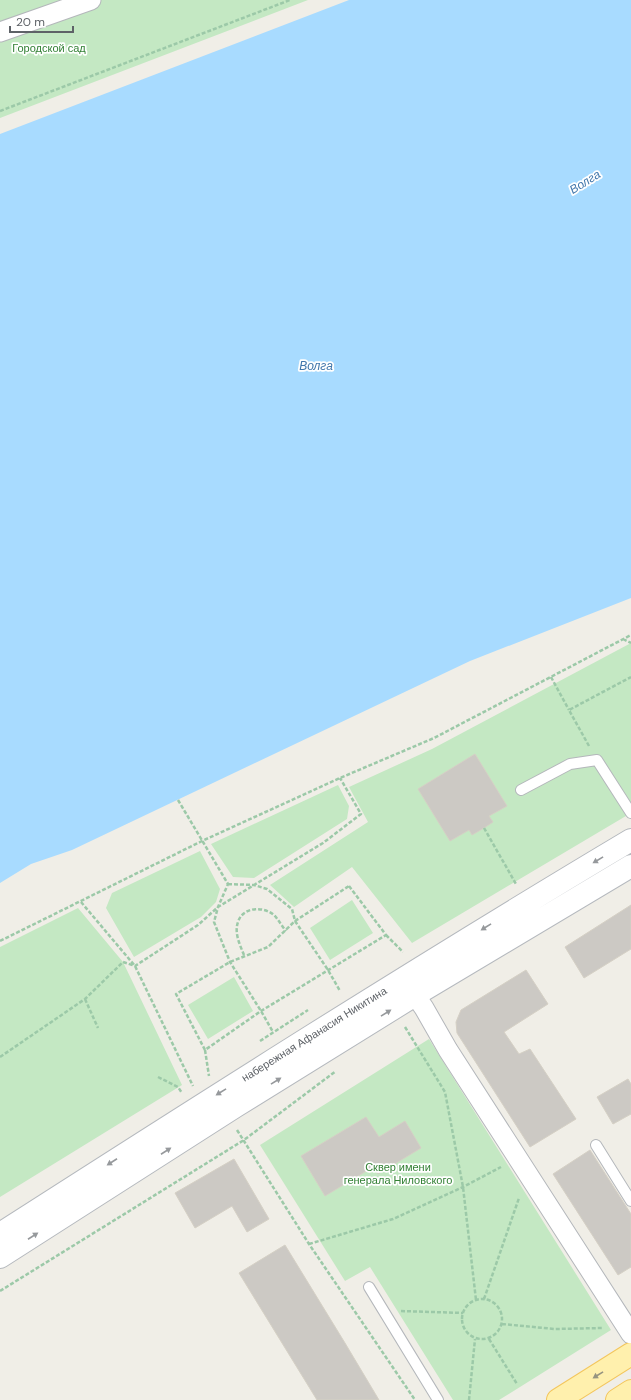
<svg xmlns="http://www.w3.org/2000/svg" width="631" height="1400" viewBox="0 0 631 1400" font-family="'DM Sans',sans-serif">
<rect width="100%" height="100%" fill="#f0eee7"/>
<!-- green -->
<path fill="#c4e8c3" d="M 0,0 L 308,0 L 0,118 Z
M 631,643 L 631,813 L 412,943 L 352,867 L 294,907 L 270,885 L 368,822 L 349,787 L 432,749 Z
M 338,785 L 349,806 L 347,819 L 254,878 L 233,877 L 211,844 Z
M 200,851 L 220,889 L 216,902 L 201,917 L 134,957 L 106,908 L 112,893 Z
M 352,900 L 373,933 L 330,960 L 310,928 Z
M 78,908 L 123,962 L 182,1085 L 0,1197 L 0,947 Z
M 234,977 L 253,1011 L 208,1039 L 188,1005 Z
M 429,1039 L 611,1330 L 499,1400 L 453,1400 L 370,1267 L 345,1281 L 260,1145 Z"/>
<!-- water -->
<path fill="#a8dbff" d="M 349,0 L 631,0 L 631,598 L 470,661 L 72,850 L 31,864 L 0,883 L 0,134 Z"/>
<!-- building -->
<path fill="#ccc9c4" stroke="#d5d0c5" d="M 475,754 L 507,806 L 489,816 L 493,822 L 484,828 L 472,835 L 469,830 L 450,841 L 418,789 Z
M 631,905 L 631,949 L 584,978 L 565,947 Z
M 526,970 L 548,1004 L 504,1032 L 519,1054 L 530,1049 L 576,1119 L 530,1147 L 457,1033 L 456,1022 L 461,1010 Z
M 628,1079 L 631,1084 L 631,1114 L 613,1124 L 597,1097 Z
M 366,1117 L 379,1137 L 405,1121 L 421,1148 L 378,1174 L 373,1167 L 325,1196 L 301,1156 Z
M 590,1150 L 631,1214 L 631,1267 L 618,1275 L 553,1174 Z
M 234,1159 L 269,1219 L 247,1232 L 232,1206 L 195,1228 L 175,1193 Z
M 285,1245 L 345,1343 L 379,1400 L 317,1400 L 239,1273 Z"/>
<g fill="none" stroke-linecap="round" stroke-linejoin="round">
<!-- lane casing -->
<g stroke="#b4b7bb" stroke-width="12">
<path id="lane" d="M 521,790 L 570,764 L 597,760 L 631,813
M 596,1145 L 631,1201
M 369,1287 L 438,1400"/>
</g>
<!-- street casing -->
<g stroke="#b4b7bb" stroke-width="21">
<path id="street" d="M 0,32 L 91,0
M 415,995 L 424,1008 L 448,1050 L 631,1334"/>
</g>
<!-- secondary casing -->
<g stroke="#b5b9be" stroke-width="24">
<path id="secondary" d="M 0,1234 C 209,1100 418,967 631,840
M 0,1257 L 236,1106 L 415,995 L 631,866"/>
</g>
<!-- primary casing -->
<g stroke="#f3c65d" stroke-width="24">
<path id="primary" d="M 558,1400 L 631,1354
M 617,1400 L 631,1391"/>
</g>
<!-- path -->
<path stroke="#9cc9a8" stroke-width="2.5" stroke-dasharray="4 2" stroke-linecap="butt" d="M 0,111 L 290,0
M 623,639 L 631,643
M 551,677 L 569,710
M 589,746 L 569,710 L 631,677
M 178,800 L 228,884 L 218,907 L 214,922 L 230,962 L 261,1011 L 273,1032
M 484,828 L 516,884
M 228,884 L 254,885 L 267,889 L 292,909 L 295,921 L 328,970 L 340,991
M 349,886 L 386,935 L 261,1011 L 205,1050 L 176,994 L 230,962 L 268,947 L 295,921 Z
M 81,902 L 135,966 L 193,1086
M 386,935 L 403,952
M 0,941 L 202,841 L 340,778 L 434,738 L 631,635
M 244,955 C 240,945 234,933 238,922 C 243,906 265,906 275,916 C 279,921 282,926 286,931
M 85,999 L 98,1028
M 405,1027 L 445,1092 L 463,1187 L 476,1300
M 260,1041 L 308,1010
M 205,1050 L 209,1076
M 0,1057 L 85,999 L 123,962 L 135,966 L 198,925 L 218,907 L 323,843 L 361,814 L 340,778
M 158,1077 L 178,1087 L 182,1093
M 237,1130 L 309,1244 L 415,1400
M 309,1244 L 393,1219 L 463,1187 L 501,1167
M 0,1291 L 244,1140 L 336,1071
M462 1319a20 20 0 1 1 40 0a20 20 0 1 1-40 0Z
M 484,1299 L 519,1198
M 401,1311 L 463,1313
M 502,1324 L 555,1329 L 603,1328
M 489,1339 L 517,1384
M 469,1400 L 475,1339"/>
<!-- lane -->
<use href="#lane" stroke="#fff" stroke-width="10"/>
<!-- street -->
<use href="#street" stroke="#fff" stroke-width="19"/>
<!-- secondary -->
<use href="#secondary" stroke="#fff" stroke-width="22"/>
<!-- primary -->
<use href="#primary" stroke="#fff0ad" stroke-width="22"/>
</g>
<!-- one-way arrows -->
<defs><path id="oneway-solid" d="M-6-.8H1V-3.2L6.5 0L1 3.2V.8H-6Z"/></defs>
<g fill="#96999c">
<use href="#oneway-solid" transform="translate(598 860) rotate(149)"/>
<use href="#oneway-solid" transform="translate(486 927) rotate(148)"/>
<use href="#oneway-solid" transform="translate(386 1013) rotate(-32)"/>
<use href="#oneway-solid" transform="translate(276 1081) rotate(-32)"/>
<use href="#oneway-solid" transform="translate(221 1092) rotate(148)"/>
<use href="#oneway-solid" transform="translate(166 1151) rotate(-33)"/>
<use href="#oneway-solid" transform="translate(112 1162) rotate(147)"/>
<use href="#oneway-solid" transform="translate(33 1236) rotate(-33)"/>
</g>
<use fill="#969480" href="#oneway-solid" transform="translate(598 1375) rotate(148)"/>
<g text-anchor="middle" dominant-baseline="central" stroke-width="3.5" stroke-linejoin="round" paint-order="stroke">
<!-- park labels -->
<g font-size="11" fill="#338135" stroke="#fff">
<text x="49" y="48">Городской сад</text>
<text x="398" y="1167">Сквер имени<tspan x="398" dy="13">генерала Ниловского</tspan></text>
</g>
<!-- street labels -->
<g font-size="11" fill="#5e6267" stroke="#fff">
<text transform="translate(314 1034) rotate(-32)">набережная Афанасия Никитина</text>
</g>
<!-- water labels -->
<g font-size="12" font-style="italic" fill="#4076ab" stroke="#fff">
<text transform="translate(585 182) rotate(-32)">Волга</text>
<text x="316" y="366">Волга</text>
</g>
</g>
<!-- scale -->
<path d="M10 26v6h63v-6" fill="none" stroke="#5e6267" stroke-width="2"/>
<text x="16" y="26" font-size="12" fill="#5e6267" stroke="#ffffff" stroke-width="3" paint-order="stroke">20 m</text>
</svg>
